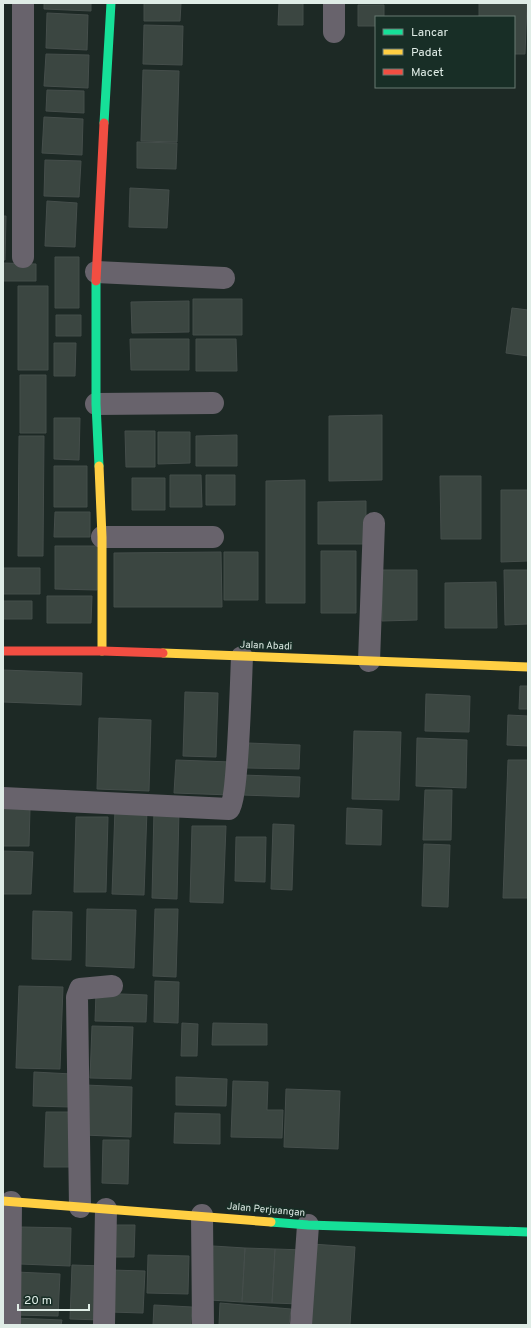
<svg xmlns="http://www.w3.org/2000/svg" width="531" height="1328" viewBox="0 0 531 1328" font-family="Overpass,sans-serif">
<rect width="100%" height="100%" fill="#1d2925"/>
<!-- building -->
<path fill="#3b4641" stroke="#454e4b" d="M 44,3 L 91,3 L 91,11 L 44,9 Z
M 144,3 L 181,3 L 180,21 L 144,21 Z
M 279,3 L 303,3 L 303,25 L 278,25 Z
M 479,3 L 527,3 L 525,54 L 514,54 L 514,17 L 479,17 Z
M 358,5 L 384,5 L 384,17 L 376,17 L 376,26 L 358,26 Z
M 47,13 L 88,15 L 87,50 L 46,48 Z
M 144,25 L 183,26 L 182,65 L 143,64 Z
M 46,54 L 89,55 L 88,88 L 44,86 Z
M 143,70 L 179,71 L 177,142 L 141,141 Z
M 47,90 L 84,91 L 84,113 L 46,111 Z
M 44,117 L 83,119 L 82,155 L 42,153 Z
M 137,142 L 177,143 L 176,169 L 137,168 Z
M 45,160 L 81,161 L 79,197 L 44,196 Z
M 130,188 L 169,190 L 167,228 L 129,227 Z
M 47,201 L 77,203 L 75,247 L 45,246 Z
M 3,216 L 6,216 L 5,260 L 3,260 Z
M 55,257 L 79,257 L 79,308 L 55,308 Z
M 3,263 L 36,264 L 36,281 L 3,281 Z
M 18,286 L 48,286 L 48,370 L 18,370 Z
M 193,299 L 242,299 L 242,335 L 193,335 Z
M 189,301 L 189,332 L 132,333 L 131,302 Z
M 512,308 L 528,310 L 528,356 L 506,353 Z
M 56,315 L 81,315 L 81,336 L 56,336 Z
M 130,339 L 189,339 L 189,370 L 131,370 Z
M 196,339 L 236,339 L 237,371 L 196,371 Z
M 54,343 L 76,343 L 75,376 L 54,376 Z
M 20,375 L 46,375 L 46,433 L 20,433 Z
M 382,415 L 382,480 L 329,481 L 329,416 Z
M 54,418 L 80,418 L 79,460 L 54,459 Z
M 125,431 L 155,431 L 155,467 L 126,467 Z
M 158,432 L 190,432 L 190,463 L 158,464 Z
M 237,435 L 237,466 L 196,466 L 196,436 Z
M 19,436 L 44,436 L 43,556 L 18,556 Z
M 54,466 L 87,466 L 87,507 L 54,507 Z
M 170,475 L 201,475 L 202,507 L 170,507 Z
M 206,475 L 235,475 L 235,505 L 206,505 Z
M 440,476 L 481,476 L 481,539 L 441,539 Z
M 132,478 L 165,478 L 165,510 L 132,510 Z
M 305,480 L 305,603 L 266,603 L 266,481 Z
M 501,490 L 528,490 L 528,561 L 501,562 Z
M 366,501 L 366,544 L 318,544 L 318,502 Z
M 55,512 L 90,512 L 90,537 L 54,537 Z
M 55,546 L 97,546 L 97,590 L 55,589 Z
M 321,551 L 356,551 L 356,613 L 321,613 Z
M 221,552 L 222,607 L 114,607 L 114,553 Z
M 224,552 L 258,552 L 258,600 L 224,600 Z
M 3,568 L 40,568 L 40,594 L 3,594 Z
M 382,570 L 417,570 L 417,620 L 382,621 Z
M 504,570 L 528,570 L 528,624 L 505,625 Z
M 496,582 L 497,628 L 445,628 L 445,583 Z
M 47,596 L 92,596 L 91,623 L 47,623 Z
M 3,601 L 32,601 L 32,619 L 3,619 Z
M 3,670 L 82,673 L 81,705 L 3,702 Z
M 520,686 L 528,686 L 528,709 L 519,709 Z
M 185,692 L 218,693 L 216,757 L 183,756 Z
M 426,694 L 470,696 L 469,732 L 425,731 Z
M 508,715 L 528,716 L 528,746 L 507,745 Z
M 99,718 L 151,720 L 149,791 L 97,789 Z
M 354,731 L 401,732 L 399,800 L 352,799 Z
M 417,738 L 467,740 L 466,788 L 416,786 Z
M 248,743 L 300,745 L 299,769 L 247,768 Z
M 176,760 L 231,762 L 231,795 L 174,793 Z
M 508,760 L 528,760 L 528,898 L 503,898 Z
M 242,775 L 300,777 L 299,797 L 242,795 Z
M 425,790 L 452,790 L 451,840 L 423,840 Z
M 3,808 L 30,808 L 29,846 L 3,846 Z
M 347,808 L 382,810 L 381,845 L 346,844 Z
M 115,809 L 147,810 L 144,895 L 112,894 Z
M 154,809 L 179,810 L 177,899 L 152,898 Z
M 76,817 L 108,817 L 106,892 L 74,892 Z
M 273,824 L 294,825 L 292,890 L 271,889 Z
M 192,826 L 226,826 L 223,903 L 190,902 Z
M 236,837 L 266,837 L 265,882 L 235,881 Z
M 424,844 L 450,845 L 448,907 L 422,906 Z
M 3,851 L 33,852 L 31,894 L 3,894 Z
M 87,909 L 136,910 L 134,968 L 86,966 Z
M 155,909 L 178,909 L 176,977 L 153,976 Z
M 33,911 L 72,912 L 71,960 L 32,959 Z
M 155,981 L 179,982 L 178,1023 L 154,1022 Z
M 19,986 L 63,987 L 60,1069 L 16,1068 Z
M 96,993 L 147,995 L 146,1022 L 95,1021 Z
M 182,1023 L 198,1024 L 197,1056 L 181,1056 Z
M 213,1023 L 267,1024 L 267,1045 L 212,1045 Z
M 92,1026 L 133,1027 L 131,1079 L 90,1078 Z
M 34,1072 L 72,1074 L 71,1107 L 33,1106 Z
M 176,1077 L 227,1079 L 226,1106 L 176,1105 Z
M 233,1081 L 268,1082 L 267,1110 L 283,1110 L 282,1138 L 231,1137 Z
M 85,1085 L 132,1087 L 131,1137 L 84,1135 Z
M 286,1089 L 340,1091 L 338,1149 L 284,1147 Z
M 46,1112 L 73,1112 L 71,1167 L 44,1167 Z
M 175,1113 L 220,1114 L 220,1144 L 174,1143 Z
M 103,1140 L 129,1140 L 128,1184 L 102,1183 Z
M 114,1225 L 135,1225 L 134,1257 L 113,1257 Z
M 21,1227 L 71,1228 L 70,1266 L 20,1264 Z
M 312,1244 L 355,1247 L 350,1325 L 306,1325 Z
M 213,1246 L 245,1248 L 242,1302 L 210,1300 Z
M 245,1248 L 275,1249 L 272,1303 L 242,1302 Z
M 275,1249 L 304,1250 L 301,1304 L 272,1303 Z
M 148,1255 L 189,1256 L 188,1294 L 147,1293 Z
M 72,1265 L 103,1266 L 101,1320 L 70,1319 Z
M 111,1270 L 145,1271 L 143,1313 L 110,1312 Z
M 16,1272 L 60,1274 L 58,1316 L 15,1315 Z
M 220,1303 L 291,1309 L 289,1325 L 219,1325 Z
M 154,1305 L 192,1307 L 191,1325 L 153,1325 Z
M 14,1318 L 62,1320 L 61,1325 L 14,1325 Z"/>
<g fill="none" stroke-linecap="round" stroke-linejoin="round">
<!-- street -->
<path stroke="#68636c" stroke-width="22" d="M 334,32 L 334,3
M 23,257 L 23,3
M 96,272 L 224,278
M 96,404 L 213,403
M 102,537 L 213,537
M 369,661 L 374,523
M 3,798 L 229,809 C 238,799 241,678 242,657
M 80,1207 L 77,997 L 80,989 L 112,986
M 202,1215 L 203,1325
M 10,1325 L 11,1202
M 104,1325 L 106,1209
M 301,1325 L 308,1225"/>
<!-- fast -->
<path stroke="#16e098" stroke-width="9" d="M 104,123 L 111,3
M 96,281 L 96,404 L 99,466
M 271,1222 L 308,1225 L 528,1232"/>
<!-- slow -->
<path stroke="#ffcf43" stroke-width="9" d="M 99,466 L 102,537 L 102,651
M 163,653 L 528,667
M 3,1201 L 271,1222"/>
<!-- jam -->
<path stroke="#f24e42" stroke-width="9" d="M 96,281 L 104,123
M 3,651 L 102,651 L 163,653"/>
</g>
<g text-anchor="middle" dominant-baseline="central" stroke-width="3.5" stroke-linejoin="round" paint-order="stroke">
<!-- street labels -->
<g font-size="10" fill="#dfece6" stroke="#182e26">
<text transform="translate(266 646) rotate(2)">Jalan Abadi</text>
<text transform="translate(266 1210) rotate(5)">Jalan Perjuangan</text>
</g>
</g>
<!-- border -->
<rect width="531" height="1328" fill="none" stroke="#dfece6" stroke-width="8"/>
<!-- legend -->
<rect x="375" y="16" width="140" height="72" fill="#182e26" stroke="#687a73"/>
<rect x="383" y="29" width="20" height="6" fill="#16e098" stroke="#687a73"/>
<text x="411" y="36" font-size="12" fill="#dfece6">Lancar</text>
<rect x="383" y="49" width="20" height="6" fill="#ffcf43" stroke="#687a73"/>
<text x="411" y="56" font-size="12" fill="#dfece6">Padat</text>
<rect x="383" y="69" width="20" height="6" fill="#f24e42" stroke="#687a73"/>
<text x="411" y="76" font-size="12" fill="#dfece6">Macet</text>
<!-- scale -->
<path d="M18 1304v6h71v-6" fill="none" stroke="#dfece6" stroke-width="2"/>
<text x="24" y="1304" font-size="12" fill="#dfece6" stroke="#182e26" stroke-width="3" paint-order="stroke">20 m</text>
</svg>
